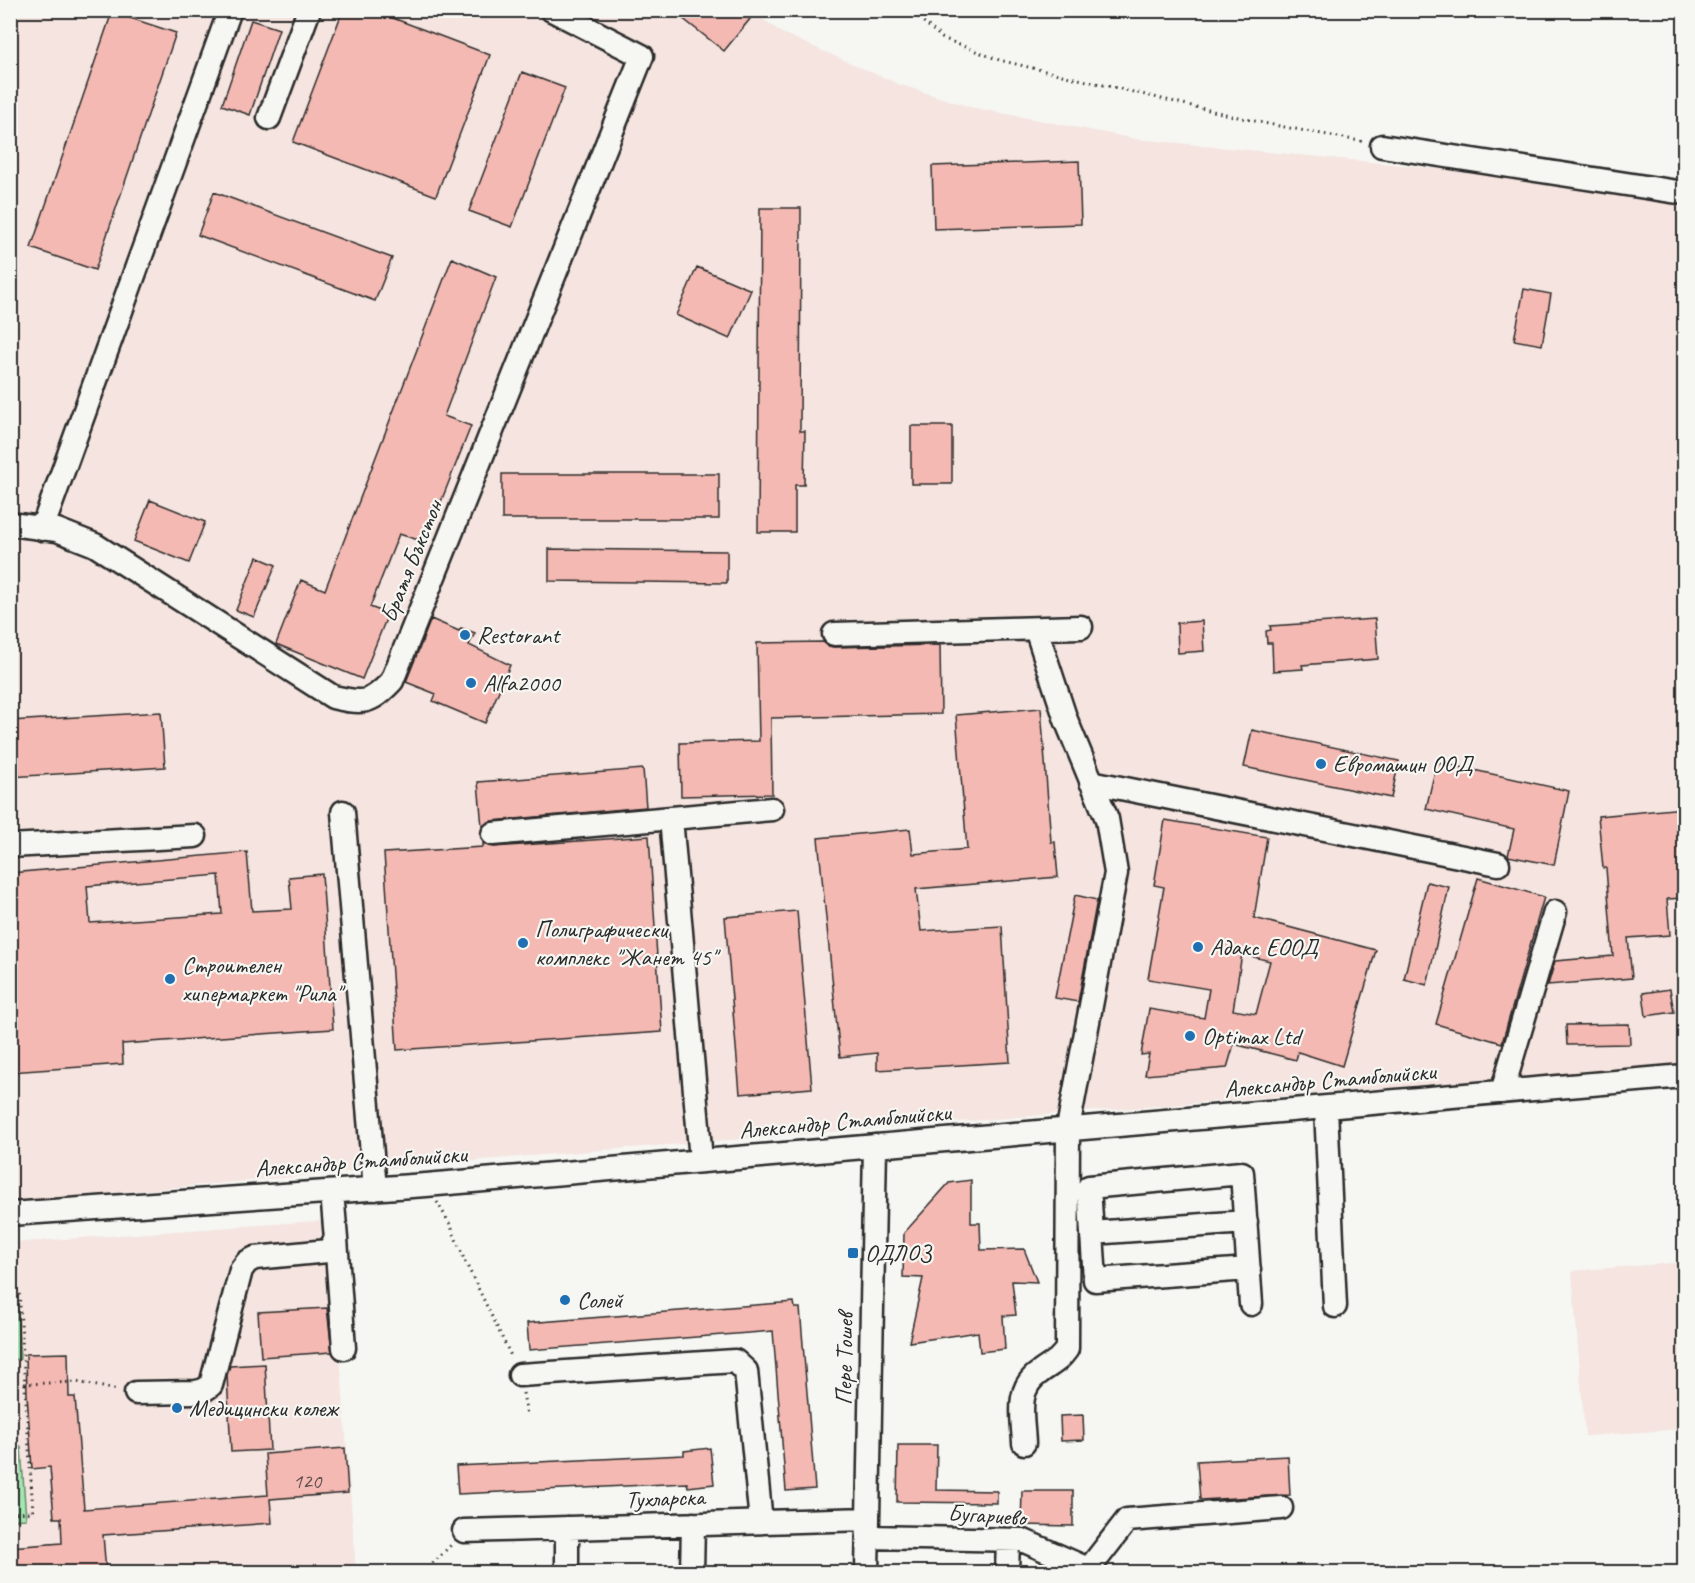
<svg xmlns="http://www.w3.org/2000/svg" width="1695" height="1583" viewBox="0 0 1695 1583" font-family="Caveat,sans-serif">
<rect width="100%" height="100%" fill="#f6f6f2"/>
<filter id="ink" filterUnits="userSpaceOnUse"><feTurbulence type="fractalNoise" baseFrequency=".0167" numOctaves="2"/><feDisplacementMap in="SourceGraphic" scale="12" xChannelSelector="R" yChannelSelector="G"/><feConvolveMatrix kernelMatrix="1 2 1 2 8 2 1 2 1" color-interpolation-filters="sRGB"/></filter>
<g filter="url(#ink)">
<!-- built -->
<path fill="#f5e4df" d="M 11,11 L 752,11 L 782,33 L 898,84 L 970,107 L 1136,139 L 1546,179 L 1684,201 L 1684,1064 L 528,1156 L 11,1202 Z
M 330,1220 L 356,1572 L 11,1572 L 11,1243 Z
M 1684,1262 L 1684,1429 L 1585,1436 L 1572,1271 Z"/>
<!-- green -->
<path fill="#a3e6b0" stroke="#67886e" stroke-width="1.5" d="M 11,1306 L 17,1306 L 20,1359 L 11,1360 Z
M 21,1447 L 26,1519 L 11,1520 L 11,1448 Z
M 514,1565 L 514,1572 L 407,1572 Z"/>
<!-- building -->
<path fill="#f4b9b2" stroke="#2b2b2b" stroke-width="1.5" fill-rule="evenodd" d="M 343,10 L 372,10 L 490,55 L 436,196 L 293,142 Z
M 672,10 L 739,10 L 750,19 L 724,51 Z
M 112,12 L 176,33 L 95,270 L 31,248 Z
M 251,20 L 279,29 L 250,115 L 222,105 Z
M 522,72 L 565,88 L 512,227 L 469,211 Z
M 1079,161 L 1081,224 L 934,229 L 932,166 Z
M 214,192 L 392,258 L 375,301 L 198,235 Z
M 760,208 L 801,208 L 800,431 L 805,431 L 804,485 L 795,485 L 795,532 L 758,532 Z
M 452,258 L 496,277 L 444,416 L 471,426 L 425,542 L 399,534 L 370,607 L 388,614 L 362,679 L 276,644 L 301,580 L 325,590 Z
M 697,267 L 751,290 L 730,339 L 676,315 Z
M 1524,289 L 1551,294 L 1542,345 L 1514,340 Z
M 911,426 L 952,426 L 952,484 L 911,484 Z
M 502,474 L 719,474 L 719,519 L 502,519 Z
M 150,500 L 205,522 L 189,563 L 134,541 Z
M 549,549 L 727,551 L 727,583 L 549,581 Z
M 257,557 L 276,565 L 254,617 L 236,610 Z
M 431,619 L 459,631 L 461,628 L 475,633 L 469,645 L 510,665 L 485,723 L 433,701 L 436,694 L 406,682 Z
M 1375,619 L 1378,659 L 1302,665 L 1303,669 L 1273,671 L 1272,643 L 1267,643 L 1266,631 L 1271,630 L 1270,626 Z
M 1202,621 L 1204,651 L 1178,653 L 1177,623 Z
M 823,642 L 828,646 L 834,647 L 940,645 L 941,714 L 771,718 L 772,794 L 681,796 L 680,743 L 759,741 L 757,643 Z
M 1041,708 L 1051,842 L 1055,842 L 1058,877 L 916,889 L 921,931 L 1002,926 L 1010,1062 L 877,1070 L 877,1053 L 840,1057 L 818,838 L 910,829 L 913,854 L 967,849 L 956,715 Z
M 161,712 L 165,767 L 10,777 L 10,721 Z
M 1252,730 L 1399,761 L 1391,798 L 1244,767 Z
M 1437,762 L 1569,791 L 1554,865 L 1508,856 L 1514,829 L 1426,809 Z
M 643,769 L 646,807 L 492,821 L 482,827 L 478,782 Z
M 1684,808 L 1684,898 L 1667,899 L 1670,935 L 1628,938 L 1632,978 L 1548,985 L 1555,961 L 1613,956 L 1606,868 L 1603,868 L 1598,816 Z
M 1165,820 L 1267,837 L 1254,918 L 1376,950 L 1342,1066 L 1298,1052 L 1296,1060 L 1234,1044 L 1227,1068 L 1145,1075 L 1149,1054 L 1141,1055 L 1149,1009 L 1204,1018 L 1209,989 L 1148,979 L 1164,887 L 1154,885 ZM 1242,954 L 1270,961 L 1256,1014 L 1233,1010 Z
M 649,836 L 662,1032 L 397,1050 L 384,853 L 483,847 L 483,843 L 494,847 Z
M 247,852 L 252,911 L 292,909 L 289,877 L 322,874 L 333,1029 L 122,1044 L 123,1064 L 10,1072 L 10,873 ZM 219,875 L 222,914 L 90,923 L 87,886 Z
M 1478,878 L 1544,897 L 1502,1043 L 1436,1024 Z
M 1427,882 L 1449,887 L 1427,985 L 1404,979 Z
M 1075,895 L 1097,900 L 1078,1002 L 1055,998 Z
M 797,911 L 812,1088 L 740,1094 L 725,917 Z
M 1670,989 L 1674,1012 L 1646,1016 L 1643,993 Z
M 1629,1024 L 1630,1044 L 1567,1045 L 1566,1025 Z
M 971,1180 L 971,1223 L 980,1223 L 981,1250 L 1024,1249 L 1037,1282 L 1012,1281 L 1016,1315 L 1003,1316 L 1005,1349 L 980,1352 L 978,1332 L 909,1342 L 923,1278 L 903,1277 L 904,1233 L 949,1183 Z
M 794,1302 L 795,1308 L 800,1308 L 815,1489 L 786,1491 L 773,1331 L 529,1350 L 527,1323 Z
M 327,1308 L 332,1352 L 261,1357 L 258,1312 Z
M 68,1353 L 69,1397 L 75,1397 L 84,1509 L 268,1495 L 265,1454 L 345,1448 L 348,1493 L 270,1499 L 272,1523 L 103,1535 L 106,1572 L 10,1572 L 10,1547 L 62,1543 L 61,1518 L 54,1518 L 50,1467 L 32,1469 L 27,1394 L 26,1354 Z
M 265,1364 L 270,1450 L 231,1452 L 227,1375 L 230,1366 Z
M 1083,1415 L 1084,1440 L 1061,1441 L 1060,1416 Z
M 898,1445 L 937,1445 L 936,1490 L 997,1491 L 997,1503 L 897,1502 Z
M 710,1448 L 714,1484 L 688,1487 L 687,1483 L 458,1494 L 456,1466 L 684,1455 L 684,1451 Z
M 1288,1456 L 1290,1495 L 1200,1500 L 1197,1461 Z
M 1022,1491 L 1073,1491 L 1073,1526 L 1021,1525 Z"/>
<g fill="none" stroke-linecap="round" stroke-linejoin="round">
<!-- minor casing -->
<g stroke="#2b2b2b" stroke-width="27">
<path id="minor" d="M 269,118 L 309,10
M 1382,146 L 1684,193
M 10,524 L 57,530 L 95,545 L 333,697 C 363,704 370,704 392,681 L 642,56 L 552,10
M 42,529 L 230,10
M 834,634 L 1081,627
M 1091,782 L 1498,864
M 343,812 L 375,1189
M 671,818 L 701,1160
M 493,834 L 772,809
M 10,846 L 195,836
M 1502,1092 L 1555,912
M 1326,1108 L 1335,1306
M 10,1214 L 426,1185 L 1684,1076
M 1092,1233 L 1246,1222
M 336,1239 L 344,1348
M 1249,1269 L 1095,1280 L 1089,1187 L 1242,1173 L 1251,1304
M 520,1375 L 735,1361 L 746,1371 L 761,1522
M 136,1393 L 196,1392 L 204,1390 L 211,1385 L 241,1270 L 247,1262 L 255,1258 L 328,1251 L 336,1239 L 332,1192
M 1024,1443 C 1023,1418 1015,1389 1039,1373 C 1052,1363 1057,1363 1067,1349 L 1068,1128 L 1116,873 L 1107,819 L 1066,720 L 1036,629
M 464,1531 L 868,1519
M 868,1537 L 1022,1540 L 1095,1572
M 1089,1569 L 1127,1520 L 1281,1508
M 567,1572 L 567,1528
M 692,1572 L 693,1524
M 867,1572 L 875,1146
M 1007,1572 L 1008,1540"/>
</g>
<!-- path -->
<path stroke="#2b2b2b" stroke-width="3" stroke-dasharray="1.5 4.5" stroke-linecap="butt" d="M 910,10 L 942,38 L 999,60 L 1263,123 L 1365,142
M 923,20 L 925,10
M 437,1202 L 450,1224 L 464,1259 L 512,1358
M 10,1292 L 19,1291 L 33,1512 L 10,1513
M 24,1384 L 77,1382 L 118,1390
M 523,1393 L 527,1415
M 424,1572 L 453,1543"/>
<!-- minor -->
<use href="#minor" stroke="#f6f6f2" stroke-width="22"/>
</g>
</g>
<!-- markers -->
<g fill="#1f6fb2" stroke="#f6f6f2" stroke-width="2">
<circle cx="465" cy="635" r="6"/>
<circle cx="471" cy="683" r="6"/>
<circle cx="1321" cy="764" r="6"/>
<circle cx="523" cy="943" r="6"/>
<circle cx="1198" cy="947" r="6"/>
<circle cx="170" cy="979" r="6"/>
<circle cx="1190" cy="1036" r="6"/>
<rect x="847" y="1247" width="12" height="12" rx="3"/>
<circle cx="565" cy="1300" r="6"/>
<circle cx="177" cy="1408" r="6"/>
</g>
<g text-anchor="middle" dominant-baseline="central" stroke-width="4.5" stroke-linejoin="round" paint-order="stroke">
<!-- number labels -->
<g font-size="21" fill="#5d4e4d">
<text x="307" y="1481">120</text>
</g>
<!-- street labels -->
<g font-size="24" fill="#2b2b2b" stroke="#f6f6f2">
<text transform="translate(411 561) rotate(-68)">Братя Бъкстон</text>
<text transform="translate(1330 1080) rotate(-5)">Александър Стамболийски</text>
<text transform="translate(845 1121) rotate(-5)">Александър Стамболийски</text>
<text transform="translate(361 1161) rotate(-4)">Александър Стамболийски</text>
<text transform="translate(844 1359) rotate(-89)">Пере Тошев</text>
<text transform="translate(665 1498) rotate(-2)">Тухларска</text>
<text transform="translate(987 1515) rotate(4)">Бугариево</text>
</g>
<!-- poi labels -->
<g font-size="24" fill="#2b2b2b" stroke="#f6f6f2" text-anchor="start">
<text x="477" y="635">Restorant</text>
<text x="483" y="683">Alfa2000</text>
<text x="1333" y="764">Евромашин ООД</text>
<text x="535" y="929">Полиграфически<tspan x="535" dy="28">комплекс "Жанет 45"</tspan></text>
<text x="1210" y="947">Адакс ЕООД</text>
<text x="182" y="965">Строителен<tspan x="182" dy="28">хипермаркет "Рила"</tspan></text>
<text x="1202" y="1036">Optimax Ltd</text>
<text x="865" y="1253">ОДЛОЗ</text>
<text x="577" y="1300">Солей</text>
<text x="189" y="1408">Медицински колеж</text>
</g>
</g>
<!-- margin -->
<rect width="1695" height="1583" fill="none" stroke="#f6f6f2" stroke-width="36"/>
<rect x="18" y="18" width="1659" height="1547" fill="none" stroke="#2b2b2b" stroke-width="2" filter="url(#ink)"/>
</svg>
